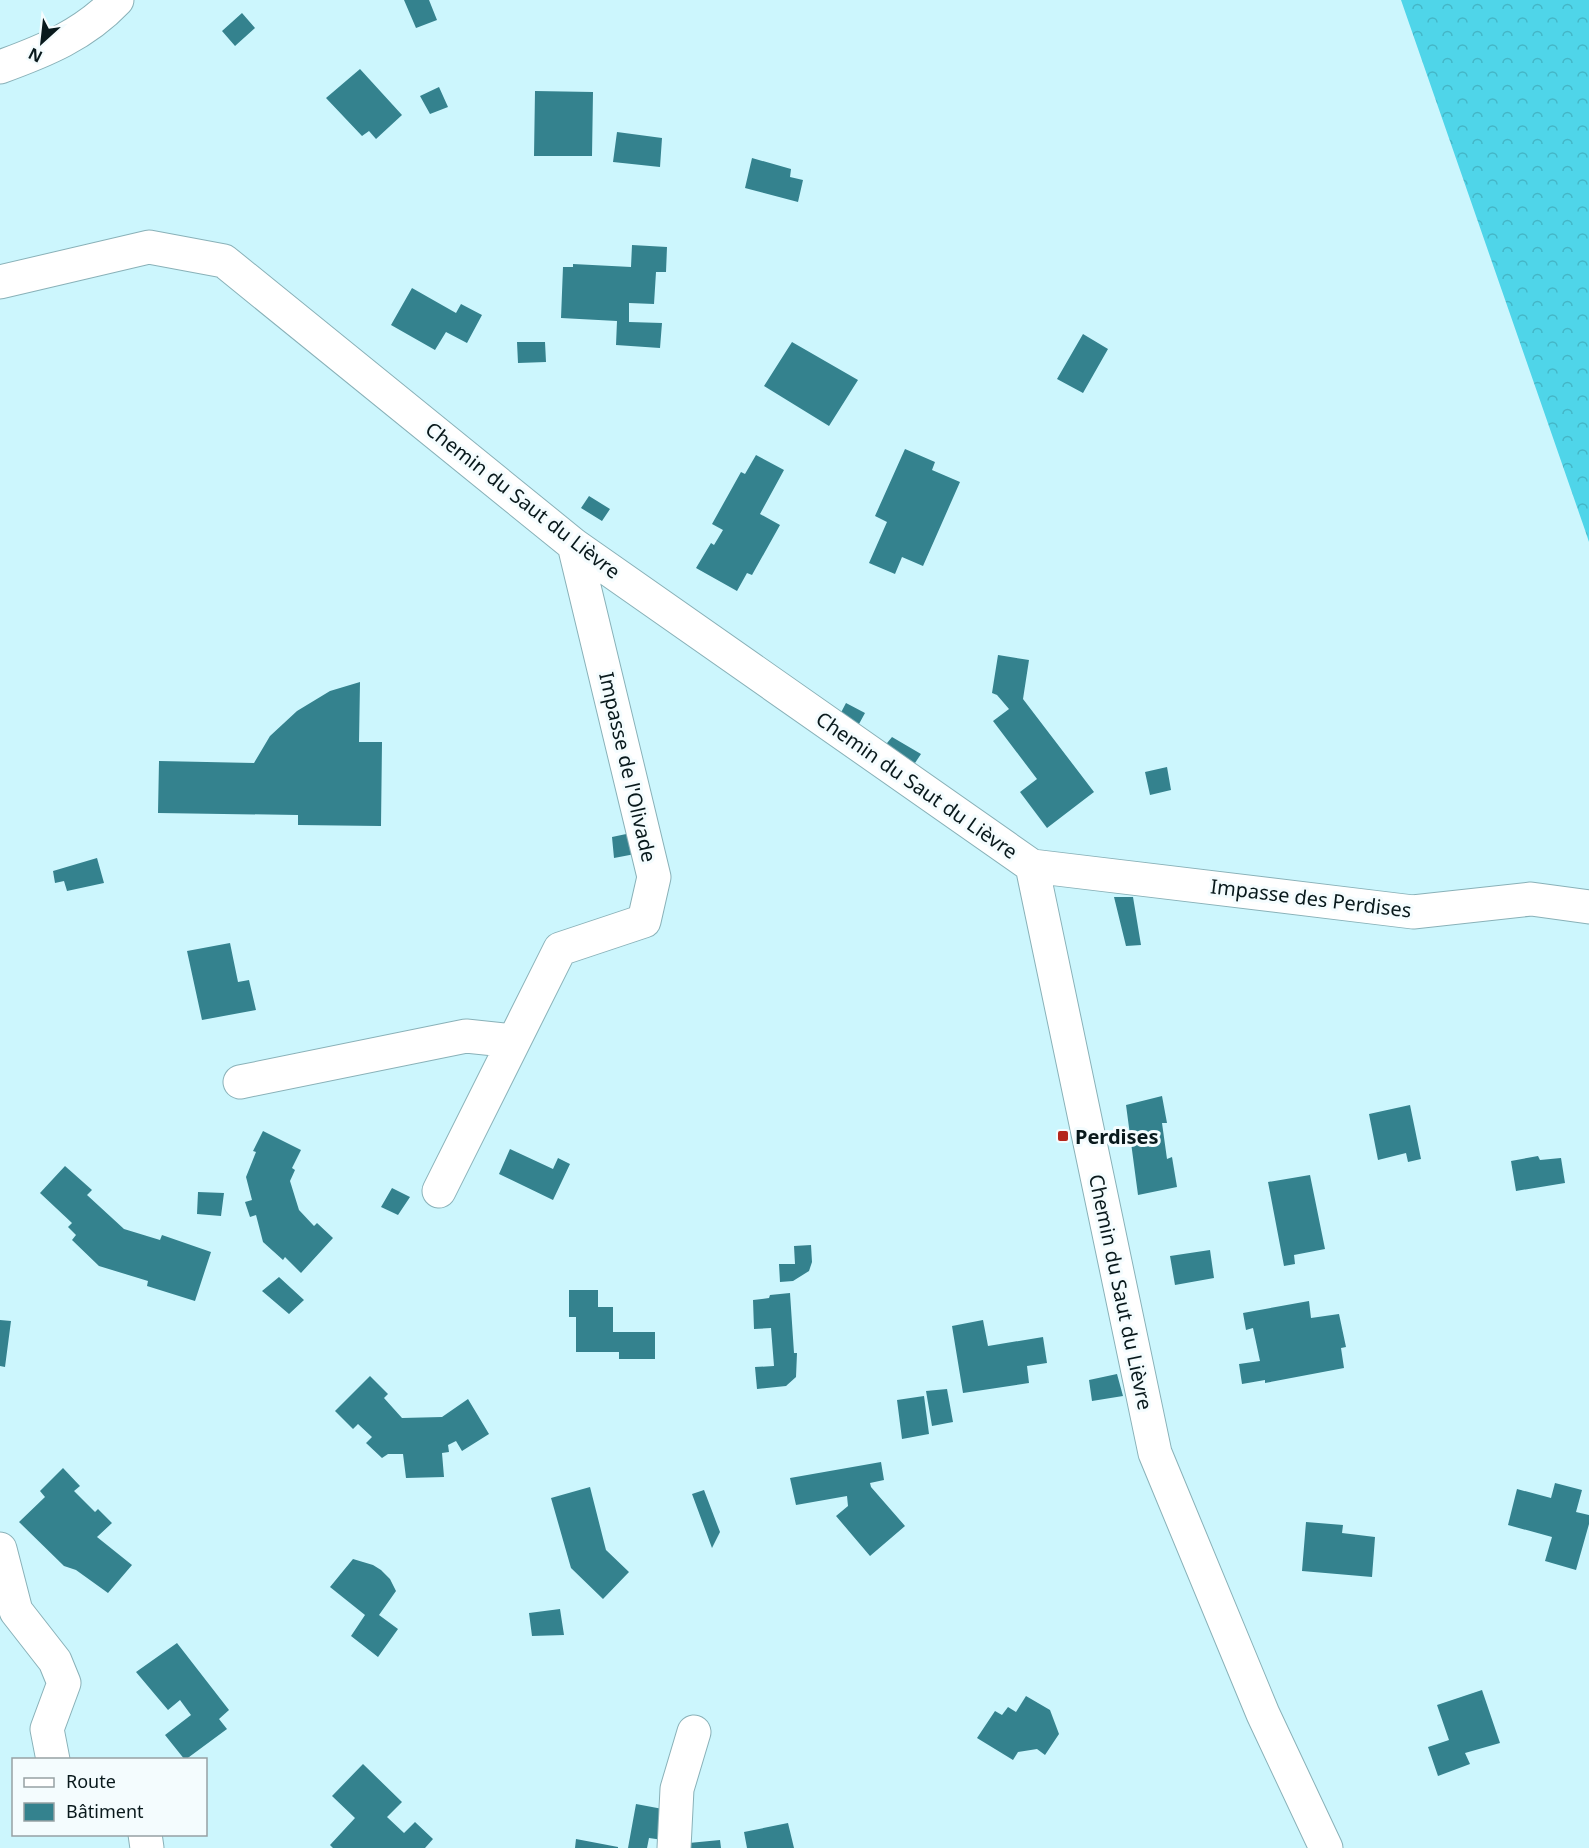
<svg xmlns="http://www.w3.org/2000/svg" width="1589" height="1848" viewBox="0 0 1589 1848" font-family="'Noto Sans',sans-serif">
<defs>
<pattern id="forest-crowns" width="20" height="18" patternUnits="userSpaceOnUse" patternTransform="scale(1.5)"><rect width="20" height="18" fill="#4fd5e9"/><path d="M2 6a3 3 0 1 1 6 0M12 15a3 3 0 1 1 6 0" fill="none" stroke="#44b6c7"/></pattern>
</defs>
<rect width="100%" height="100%" fill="#ccf6fd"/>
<!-- forest -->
<path fill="url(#forest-crowns)" d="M 1401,0 L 1589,0 L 1589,542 L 1585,530 Z"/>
<!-- building -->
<path fill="#34828e" d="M 404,0 L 429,0 L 437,20 L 416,28 Z
M 242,13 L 255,28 L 235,46 L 222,31 Z
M 360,69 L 402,115 L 376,139 L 369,131 L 362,136 L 326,98 Z
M 439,87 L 448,107 L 430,114 L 420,96 Z
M 535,91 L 593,92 L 592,156 L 534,156 Z
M 617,132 L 662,138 L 660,167 L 613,162 Z
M 752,158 L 791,169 L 790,177 L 803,180 L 798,202 L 745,188 Z
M 632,245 L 667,247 L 666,272 L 656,272 L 654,304 L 629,303 L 629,322 L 662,323 L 660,348 L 616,345 L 617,321 L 561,318 L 563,267 L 573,267 L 573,264 L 631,267 Z
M 412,288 L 456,313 L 461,304 L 482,315 L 467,343 L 446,332 L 435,350 L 391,325 Z
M 1083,334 L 1108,349 L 1083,393 L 1057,379 Z
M 517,342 L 545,342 L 546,362 L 518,363 Z
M 792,342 L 858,380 L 829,426 L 764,386 Z
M 905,449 L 935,462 L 932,470 L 960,482 L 923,566 L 902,557 L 895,574 L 869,563 L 887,522 L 875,516 Z
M 756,455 L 784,470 L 760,514 L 780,525 L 752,575 L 747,573 L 737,591 L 696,568 L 711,543 L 714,545 L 723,530 L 712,524 L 741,472 L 745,474 Z
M 589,496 L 610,509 L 602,521 L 581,508 Z
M 998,655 L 1029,660 L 1023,699 L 1094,792 L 1047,828 L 1020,792 L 1037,779 L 993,721 L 1009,709 L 997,695 L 992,693 Z
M 360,682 L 359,742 L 382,742 L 381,826 L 298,825 L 298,815 L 158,813 L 159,761 L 254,763 L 270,736 L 297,711 L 330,691 Z
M 846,703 L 865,713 L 853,735 L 836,722 Z
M 892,737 L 921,754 L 907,775 L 878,754 Z
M 1167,767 L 1171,790 L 1150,795 L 1145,772 Z
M 631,833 L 635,854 L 614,858 L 612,837 Z
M 97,858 L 104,883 L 67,891 L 64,881 L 55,883 L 53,871 Z
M 1114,897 L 1133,897 L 1141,945 L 1126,946 Z
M 230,943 L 238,982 L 249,980 L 256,1010 L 202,1020 L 187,951 Z
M 1162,1096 L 1167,1123 L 1162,1123 L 1167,1159 L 1172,1157 L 1177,1187 L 1138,1195 L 1126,1105 Z
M 1410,1105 L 1421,1159 L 1408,1162 L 1406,1153 L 1378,1160 L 1369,1114 Z
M 263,1131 L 301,1150 L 292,1168 L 295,1170 L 290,1181 L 299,1210 L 314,1226 L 317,1223 L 333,1238 L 301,1273 L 285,1257 L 283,1260 L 263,1242 L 256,1215 L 250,1217 L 245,1202 L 252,1200 L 246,1177 L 256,1152 L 253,1151 Z
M 510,1149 L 553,1169 L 558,1158 L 570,1164 L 553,1200 L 499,1174 Z
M 1538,1156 L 1540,1160 L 1561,1158 L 1565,1183 L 1516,1191 L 1511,1161 Z
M 65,1166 L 92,1190 L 87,1195 L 124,1229 L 160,1240 L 162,1235 L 211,1252 L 195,1301 L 147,1286 L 148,1281 L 99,1266 L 72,1240 L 76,1235 L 68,1227 L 72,1223 L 40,1193 Z
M 1310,1175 L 1325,1249 L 1294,1255 L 1295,1264 L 1284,1266 L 1268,1182 Z
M 392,1188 L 410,1197 L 398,1215 L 381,1207 Z
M 198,1192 L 224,1193 L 221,1216 L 197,1214 Z
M 811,1245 L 812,1262 L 809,1271 L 793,1281 L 780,1282 L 779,1264 L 795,1264 L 794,1246 Z
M 1210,1250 L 1214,1278 L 1175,1285 L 1170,1256 Z
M 279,1277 L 304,1300 L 289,1314 L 262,1291 Z
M 569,1290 L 598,1290 L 598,1307 L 613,1307 L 613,1332 L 655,1332 L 655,1359 L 619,1359 L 619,1352 L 576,1352 L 576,1317 L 569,1317 Z
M 790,1293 L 794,1353 L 797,1353 L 796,1377 L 786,1386 L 757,1389 L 755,1367 L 774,1366 L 771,1328 L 754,1329 L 753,1300 L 769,1298 L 770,1295 Z
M 1309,1301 L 1311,1318 L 1339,1314 L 1346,1347 L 1341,1348 L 1344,1368 L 1265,1383 L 1265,1380 L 1242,1384 L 1239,1364 L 1260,1361 L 1253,1328 L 1246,1330 L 1243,1313 Z
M 0,1320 L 11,1321 L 5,1367 L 0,1366 Z
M 983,1320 L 988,1346 L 1043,1337 L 1047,1363 L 1027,1366 L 1029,1383 L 963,1393 L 952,1326 Z
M 1117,1374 L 1123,1396 L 1092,1401 L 1089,1380 Z
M 370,1376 L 388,1394 L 384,1398 L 402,1418 L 442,1417 L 468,1399 L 489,1434 L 462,1451 L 456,1441 L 448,1445 L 449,1452 L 442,1453 L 444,1477 L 406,1478 L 403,1454 L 388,1454 L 382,1458 L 366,1443 L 372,1437 L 358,1424 L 353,1429 L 335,1411 Z
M 947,1389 L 953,1422 L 932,1426 L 926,1391 Z
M 924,1396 L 929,1434 L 902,1439 L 897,1400 Z
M 881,1462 L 884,1480 L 870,1483 L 871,1487 L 905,1526 L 870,1556 L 836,1516 L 848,1506 L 847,1496 L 796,1505 L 790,1478 Z
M 63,1468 L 80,1486 L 74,1491 L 95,1512 L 98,1509 L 112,1523 L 97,1537 L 132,1565 L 108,1593 L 76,1570 L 64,1566 L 19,1522 L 45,1497 L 40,1491 Z
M 1555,1483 L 1582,1490 L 1576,1512 L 1589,1515 L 1589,1524 L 1576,1570 L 1545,1561 L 1552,1537 L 1508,1525 L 1517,1489 L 1551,1498 Z
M 590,1487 L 606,1550 L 629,1572 L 603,1599 L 571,1568 L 551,1498 Z
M 704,1490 L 720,1532 L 712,1548 L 692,1494 Z
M 1306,1522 L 1343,1525 L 1342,1533 L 1375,1537 L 1372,1577 L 1302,1571 Z
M 353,1559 L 373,1565 L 381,1570 L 390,1579 L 396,1591 L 379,1615 L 398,1629 L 378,1657 L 351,1636 L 365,1615 L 330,1587 Z
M 560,1609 L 564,1635 L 532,1636 L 529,1613 Z
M 177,1643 L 229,1710 L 219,1719 L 227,1729 L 185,1760 L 165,1735 L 191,1715 L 180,1700 L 168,1710 L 136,1672 Z
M 1482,1690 L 1500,1743 L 1465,1753 L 1470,1764 L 1438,1776 L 1428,1747 L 1449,1740 L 1437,1705 Z
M 1026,1696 L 1050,1710 L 1059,1734 L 1045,1755 L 1037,1749 L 1018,1752 L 1013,1760 L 977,1738 L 995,1711 L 1002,1715 L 1008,1707 L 1016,1712 Z
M 363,1764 L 402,1802 L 387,1817 L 404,1833 L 415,1822 L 433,1839 L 425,1848 L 333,1848 L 330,1845 L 355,1818 L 332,1796 Z
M 636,1804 L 668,1810 L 663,1840 L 649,1838 L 647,1848 L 628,1848 Z
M 788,1823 L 794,1848 L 747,1848 L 744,1832 Z
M 576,1839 L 618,1847 L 618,1848 L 575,1848 Z
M 720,1840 L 721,1848 L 690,1848 L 689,1843 Z"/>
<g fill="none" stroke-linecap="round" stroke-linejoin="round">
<!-- minor casing -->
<g stroke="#89b1b8" stroke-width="35">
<path id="minor" d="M 0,67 C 44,51 84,35 117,0
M 0,282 L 149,247 L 224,261 L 574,545 L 1032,866 L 1155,1453 L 1263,1714 L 1326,1848
M 1032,866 L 1413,912 L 1531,899 L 1589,907
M 240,1082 L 466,1036 L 514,1041
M 439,1191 L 560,949 L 644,921 L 654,877 L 574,545
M 0,1549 L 16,1611 L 55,1661 L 64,1683 L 47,1729 L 53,1760
M 145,1834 L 147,1848
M 674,1848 L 677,1789 L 694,1732"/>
</g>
<!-- minor -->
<use href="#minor" stroke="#fff" stroke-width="33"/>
</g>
<!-- markers -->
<rect fill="#b4261c" stroke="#f4fcfe" stroke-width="2" x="1057" y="1130" width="12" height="12" rx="3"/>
<g text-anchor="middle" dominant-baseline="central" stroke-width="6" stroke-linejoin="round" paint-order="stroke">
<!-- street labels -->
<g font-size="20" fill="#09191c" stroke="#f4fcfe">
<text transform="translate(523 500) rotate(38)">Chemin du Saut du Lièvre</text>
<text transform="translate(628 767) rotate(77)">Impasse de l'Olivade</text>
<text transform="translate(917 785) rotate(35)">Chemin du Saut du Lièvre</text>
<text transform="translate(1311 898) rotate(7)">Impasse des Perdises</text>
<text transform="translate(1121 1292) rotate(78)">Chemin du Saut du Lièvre</text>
</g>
<!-- poi labels -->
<g font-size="20" font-weight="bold" fill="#09191c" stroke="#f4fcfe" text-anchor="start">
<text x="1075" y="1136">Perdises</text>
</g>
</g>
<!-- legend -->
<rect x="12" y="1758" width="195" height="78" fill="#f4fcfe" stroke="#96a1a4" stroke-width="1.5"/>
<rect x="24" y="1778" width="30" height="9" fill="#ffffff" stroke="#96a1a4" stroke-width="1.5"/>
<text x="66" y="1788" font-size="18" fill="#09191c">Route</text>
<rect x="24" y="1803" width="30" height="18" fill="#34828e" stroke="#96a1a4" stroke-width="1.5"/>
<text x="66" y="1818" font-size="18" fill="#09191c">Bâtiment</text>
<!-- north arrow -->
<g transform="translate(42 42) rotate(207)" stroke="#f4fcfe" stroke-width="4.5" paint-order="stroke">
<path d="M0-4.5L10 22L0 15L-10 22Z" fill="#09191c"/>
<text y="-9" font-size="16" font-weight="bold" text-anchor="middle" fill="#09191c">N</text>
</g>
</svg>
